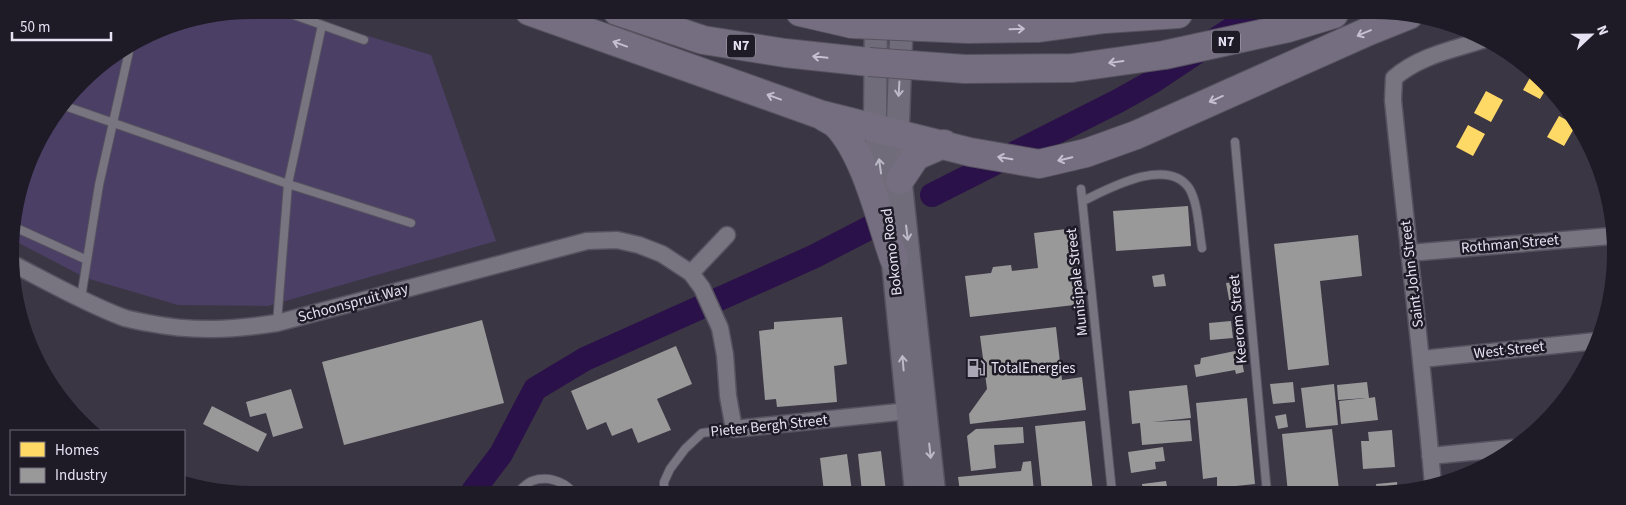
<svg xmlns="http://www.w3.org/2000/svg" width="1626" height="505" viewBox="0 0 1626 505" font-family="'Source Sans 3',sans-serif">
<rect width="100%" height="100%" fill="#3b3644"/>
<!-- green -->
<path fill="#4b3f65" d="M 252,10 L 282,10 L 431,55 L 496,241 L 268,306 L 178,305 L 86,278 L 13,240 L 12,221 L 35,145 L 92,70 L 160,28 Z"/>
<!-- homes -->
<path fill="#ffd966" d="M 1532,74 L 1546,89 L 1540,99 L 1523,90 Z
M 1486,91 L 1503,100 L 1491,122 L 1474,113 Z
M 1559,116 L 1576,125 L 1564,146 L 1547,137 Z
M 1468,125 L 1485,134 L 1473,156 L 1456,147 Z"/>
<!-- industry -->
<path fill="#999" d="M 1188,206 L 1191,246 L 1116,251 L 1113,211 Z
M 1074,228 L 1083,304 L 970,317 L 965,276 L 991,273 L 993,267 L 1011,265 L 1012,271 L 1038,268 L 1034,233 Z
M 1358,235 L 1362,276 L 1320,281 L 1329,365 L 1288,370 L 1274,244 Z
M 1164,274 L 1166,286 L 1154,287 L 1152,276 Z
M 1236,282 L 1240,308 L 1231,310 L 1226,283 Z
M 842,317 L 847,364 L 834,366 L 837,402 L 777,407 L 776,399 L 765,400 L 759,331 L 774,329 L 774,322 Z
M 482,320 L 504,403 L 344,445 L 322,362 Z
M 1231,321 L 1233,338 L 1210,340 L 1209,323 Z
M 1056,327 L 1062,380 L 1082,377 L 1086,410 L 970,424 L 969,414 L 987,389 L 980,336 Z
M 676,346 L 692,384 L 657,399 L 671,430 L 638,443 L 632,428 L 612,436 L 606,422 L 587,430 L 571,391 Z
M 1240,350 L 1244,372 L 1236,374 L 1235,370 L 1196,377 L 1194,365 L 1200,364 L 1201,358 Z
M 1293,382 L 1295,402 L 1273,404 L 1270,384 Z
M 1367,382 L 1369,398 L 1375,397 L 1378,420 L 1341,424 L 1339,401 L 1366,398 L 1338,400 L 1337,385 Z
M 1334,384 L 1338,425 L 1306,428 L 1301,388 Z
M 1187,385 L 1191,418 L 1152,422 L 1190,420 L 1192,441 L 1142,445 L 1140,423 L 1132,424 L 1129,391 Z
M 291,389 L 303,428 L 273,437 L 266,413 L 250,417 L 246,402 Z
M 1247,398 L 1255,484 L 1217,488 L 1217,477 L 1203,479 L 1196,403 Z
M 212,406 L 267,434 L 258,452 L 203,424 Z
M 1286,414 L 1288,427 L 1278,429 L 1275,416 Z
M 1085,421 L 1093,492 L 1042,492 L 1035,426 Z
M 1023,427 L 1024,443 L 994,445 L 996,468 L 971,471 L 967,436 L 976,429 Z
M 1332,429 L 1339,490 L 1288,493 L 1282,434 Z
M 1392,430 L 1395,467 L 1363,469 L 1361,441 L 1369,441 L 1368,432 Z
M 1163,447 L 1165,461 L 1155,462 L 1156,469 L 1131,473 L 1128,452 Z
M 881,451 L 886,492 L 862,492 L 858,454 Z
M 847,454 L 852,492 L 824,492 L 820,458 Z
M 1031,461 L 1034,492 L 960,492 L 958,477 L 1021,471 L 1023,462 Z
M 1166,481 L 1168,492 L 1143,492 L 1142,484 Z
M 1397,482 L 1398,493 L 1377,493 L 1376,484 Z"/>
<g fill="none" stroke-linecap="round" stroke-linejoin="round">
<!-- river -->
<path stroke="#2b1149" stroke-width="24" d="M 932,195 L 1118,101 L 1152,82 L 1248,18 L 1251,14
M 473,491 L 501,454 L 535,389 L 585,359 L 815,256 L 871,227"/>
<!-- service casing -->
<g stroke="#56525f" stroke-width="10">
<path id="service" d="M 280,10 L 364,40
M 65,106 L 288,184 L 411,223
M 1235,142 L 1267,493
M 1081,189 L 1112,492
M 1083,201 C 1108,189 1167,156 1189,188 C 1198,202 1199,231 1202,248
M 12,226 L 87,260
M 81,298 L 99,185 L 130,47
M 277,323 L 288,184 L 322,25
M 519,491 C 522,488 527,483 532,481 C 546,476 562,480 572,491
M 664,491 L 664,482 L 670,469 L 685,449 L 702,433 L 734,429"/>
</g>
<!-- minor casing -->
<g stroke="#56525f" stroke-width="19">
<path id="minor" d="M 1409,253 L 1611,236
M 15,265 C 50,283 85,303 122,317 C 130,320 139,321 148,323 C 194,332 231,330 277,323 L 587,241 L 617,240 L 639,245 L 662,254 L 691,273 L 702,288 L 720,328 L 725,355 L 728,396 L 734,429 L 918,410
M 691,273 L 727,235
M 1422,359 L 1596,341
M 1430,456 L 1512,448
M 1433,485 C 1422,356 1406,229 1393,100 L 1394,78 C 1419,56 1452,50 1483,40"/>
</g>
<!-- secondary casing -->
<g stroke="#56525f" stroke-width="25">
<path id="secondary" d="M 876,13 L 875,127 L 887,210
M 902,13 L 897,148 L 934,492
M 891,242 L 916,492"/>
</g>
<!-- motorway casing -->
<g stroke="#56525f" stroke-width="30">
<path id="motorway" d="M 529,11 L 819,114 L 970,152 L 1039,164 L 1086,153 L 1136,135 L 1369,31 L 1409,15
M 617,11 L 703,40 L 785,53 L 869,62
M 800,12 L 852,24
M 968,29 L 1039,28 L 1105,19 L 1178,14
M 965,69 L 1072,68 L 1164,55 L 1288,28 L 1334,14
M 823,116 C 827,119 832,121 836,124 C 865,153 880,219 894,259
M 900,180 L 916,156 L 944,144"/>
</g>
<!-- service -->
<use href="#service" stroke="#787580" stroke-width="8"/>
<!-- minor -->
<use href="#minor" stroke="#787580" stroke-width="16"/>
<!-- secondary -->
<use href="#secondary" stroke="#716c7a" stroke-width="22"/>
<!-- motorway -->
<use href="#motorway" stroke="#756e80" stroke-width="28"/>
<!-- motorway-bridge casing -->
<g stroke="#56525f" stroke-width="30" stroke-linecap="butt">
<path id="motorway-bridge" d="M 852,24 L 968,29
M 869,62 L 965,69"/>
</g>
<!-- motorway-bridge -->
<use href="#motorway-bridge" stroke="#756e80" stroke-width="28"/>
</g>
<!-- one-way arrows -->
<defs><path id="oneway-shaft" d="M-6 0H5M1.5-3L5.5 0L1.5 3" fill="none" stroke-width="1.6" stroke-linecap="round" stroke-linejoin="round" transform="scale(1.25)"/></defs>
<g stroke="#c5bfd0">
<use href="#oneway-shaft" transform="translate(1017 29) rotate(-2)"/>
<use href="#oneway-shaft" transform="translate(1364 33) rotate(157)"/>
<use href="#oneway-shaft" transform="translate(620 44) rotate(-160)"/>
<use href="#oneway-shaft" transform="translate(820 57) rotate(-174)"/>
<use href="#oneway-shaft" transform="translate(1116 62) rotate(172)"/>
<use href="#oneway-shaft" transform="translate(774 97) rotate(-160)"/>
<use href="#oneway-shaft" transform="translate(1216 99) rotate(156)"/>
<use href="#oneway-shaft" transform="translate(1005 158) rotate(-170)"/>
<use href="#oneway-shaft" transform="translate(1065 159) rotate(167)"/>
</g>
<g stroke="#beb9c9">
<use href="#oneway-shaft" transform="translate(899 89) rotate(93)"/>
<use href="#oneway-shaft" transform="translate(880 166) rotate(-98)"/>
<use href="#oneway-shaft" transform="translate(907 233) rotate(83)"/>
<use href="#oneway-shaft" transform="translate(903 363) rotate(-95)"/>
<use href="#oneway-shaft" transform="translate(930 451) rotate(84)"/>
</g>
<!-- icons -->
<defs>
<g id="fuel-bare" transform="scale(1.5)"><path d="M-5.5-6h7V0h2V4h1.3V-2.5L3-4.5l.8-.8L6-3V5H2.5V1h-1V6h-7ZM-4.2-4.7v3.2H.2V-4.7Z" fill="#aba6b6" stroke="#1e1b26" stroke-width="2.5" paint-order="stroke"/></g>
</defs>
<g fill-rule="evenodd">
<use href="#fuel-bare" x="976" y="368"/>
</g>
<g text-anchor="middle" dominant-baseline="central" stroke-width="5" stroke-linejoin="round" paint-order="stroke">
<!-- shield labels -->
<g fill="#1e1b26" stroke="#aba6b6" stroke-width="1">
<rect x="1212" y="30.5" width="28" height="23" rx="4"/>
<rect x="727" y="34.5" width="28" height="23" rx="4"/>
</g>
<g font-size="14" font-weight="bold" fill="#e7e2f3">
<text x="1226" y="42">N7</text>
<text x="741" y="46">N7</text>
</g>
<!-- street labels -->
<g font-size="15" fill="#e7e2f3" stroke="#1e1b26">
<text transform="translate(1510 244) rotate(-5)">Rothman Street</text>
<text transform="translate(892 252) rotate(-97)">Bokomo Road</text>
<text transform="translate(1412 274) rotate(-97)">Saint John Street</text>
<text transform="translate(1077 282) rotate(-96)">Munisipale Street</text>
<text transform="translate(353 303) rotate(-15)">Schoonspruit Way</text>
<text transform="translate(1238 319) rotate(-95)">Keerom Street</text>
<text transform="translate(1509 350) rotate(-6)">West Street</text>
<text transform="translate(769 426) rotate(-6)">Pieter Bergh Street</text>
</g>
<!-- poi labels -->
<g font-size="15" fill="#e7e2f3" stroke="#1e1b26" text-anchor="start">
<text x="991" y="368">TotalEnergies</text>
</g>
</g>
<!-- crop -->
<path d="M0 0H1626V505H0ZM252 19H1374A233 233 0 0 1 1607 252V253A233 233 0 0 1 1374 486H252A233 233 0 0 1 19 253V252A233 233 0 0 1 252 19Z" fill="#1e1b26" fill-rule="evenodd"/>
<!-- legend -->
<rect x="10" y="430" width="175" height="65" fill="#1e1b26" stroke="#6e6b78"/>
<rect x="20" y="442" width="25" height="15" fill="#ffd966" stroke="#6e6b78"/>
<text x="55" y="455" font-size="15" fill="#e7e2f3">Homes</text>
<rect x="20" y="468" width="25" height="15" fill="#999999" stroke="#6e6b78"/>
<text x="55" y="480" font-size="15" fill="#e7e2f3">Industry</text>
<!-- north arrow -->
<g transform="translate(1591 35) rotate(68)" stroke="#1e1b26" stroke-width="4" paint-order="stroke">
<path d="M0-4L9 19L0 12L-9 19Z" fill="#e7e2f3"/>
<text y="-8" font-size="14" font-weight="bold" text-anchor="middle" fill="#e7e2f3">N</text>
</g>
<!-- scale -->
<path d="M12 32v8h99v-8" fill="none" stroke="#e7e2f3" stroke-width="2.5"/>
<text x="20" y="32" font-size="15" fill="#e7e2f3" stroke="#1e1b26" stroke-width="4" paint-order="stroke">50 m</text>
</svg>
